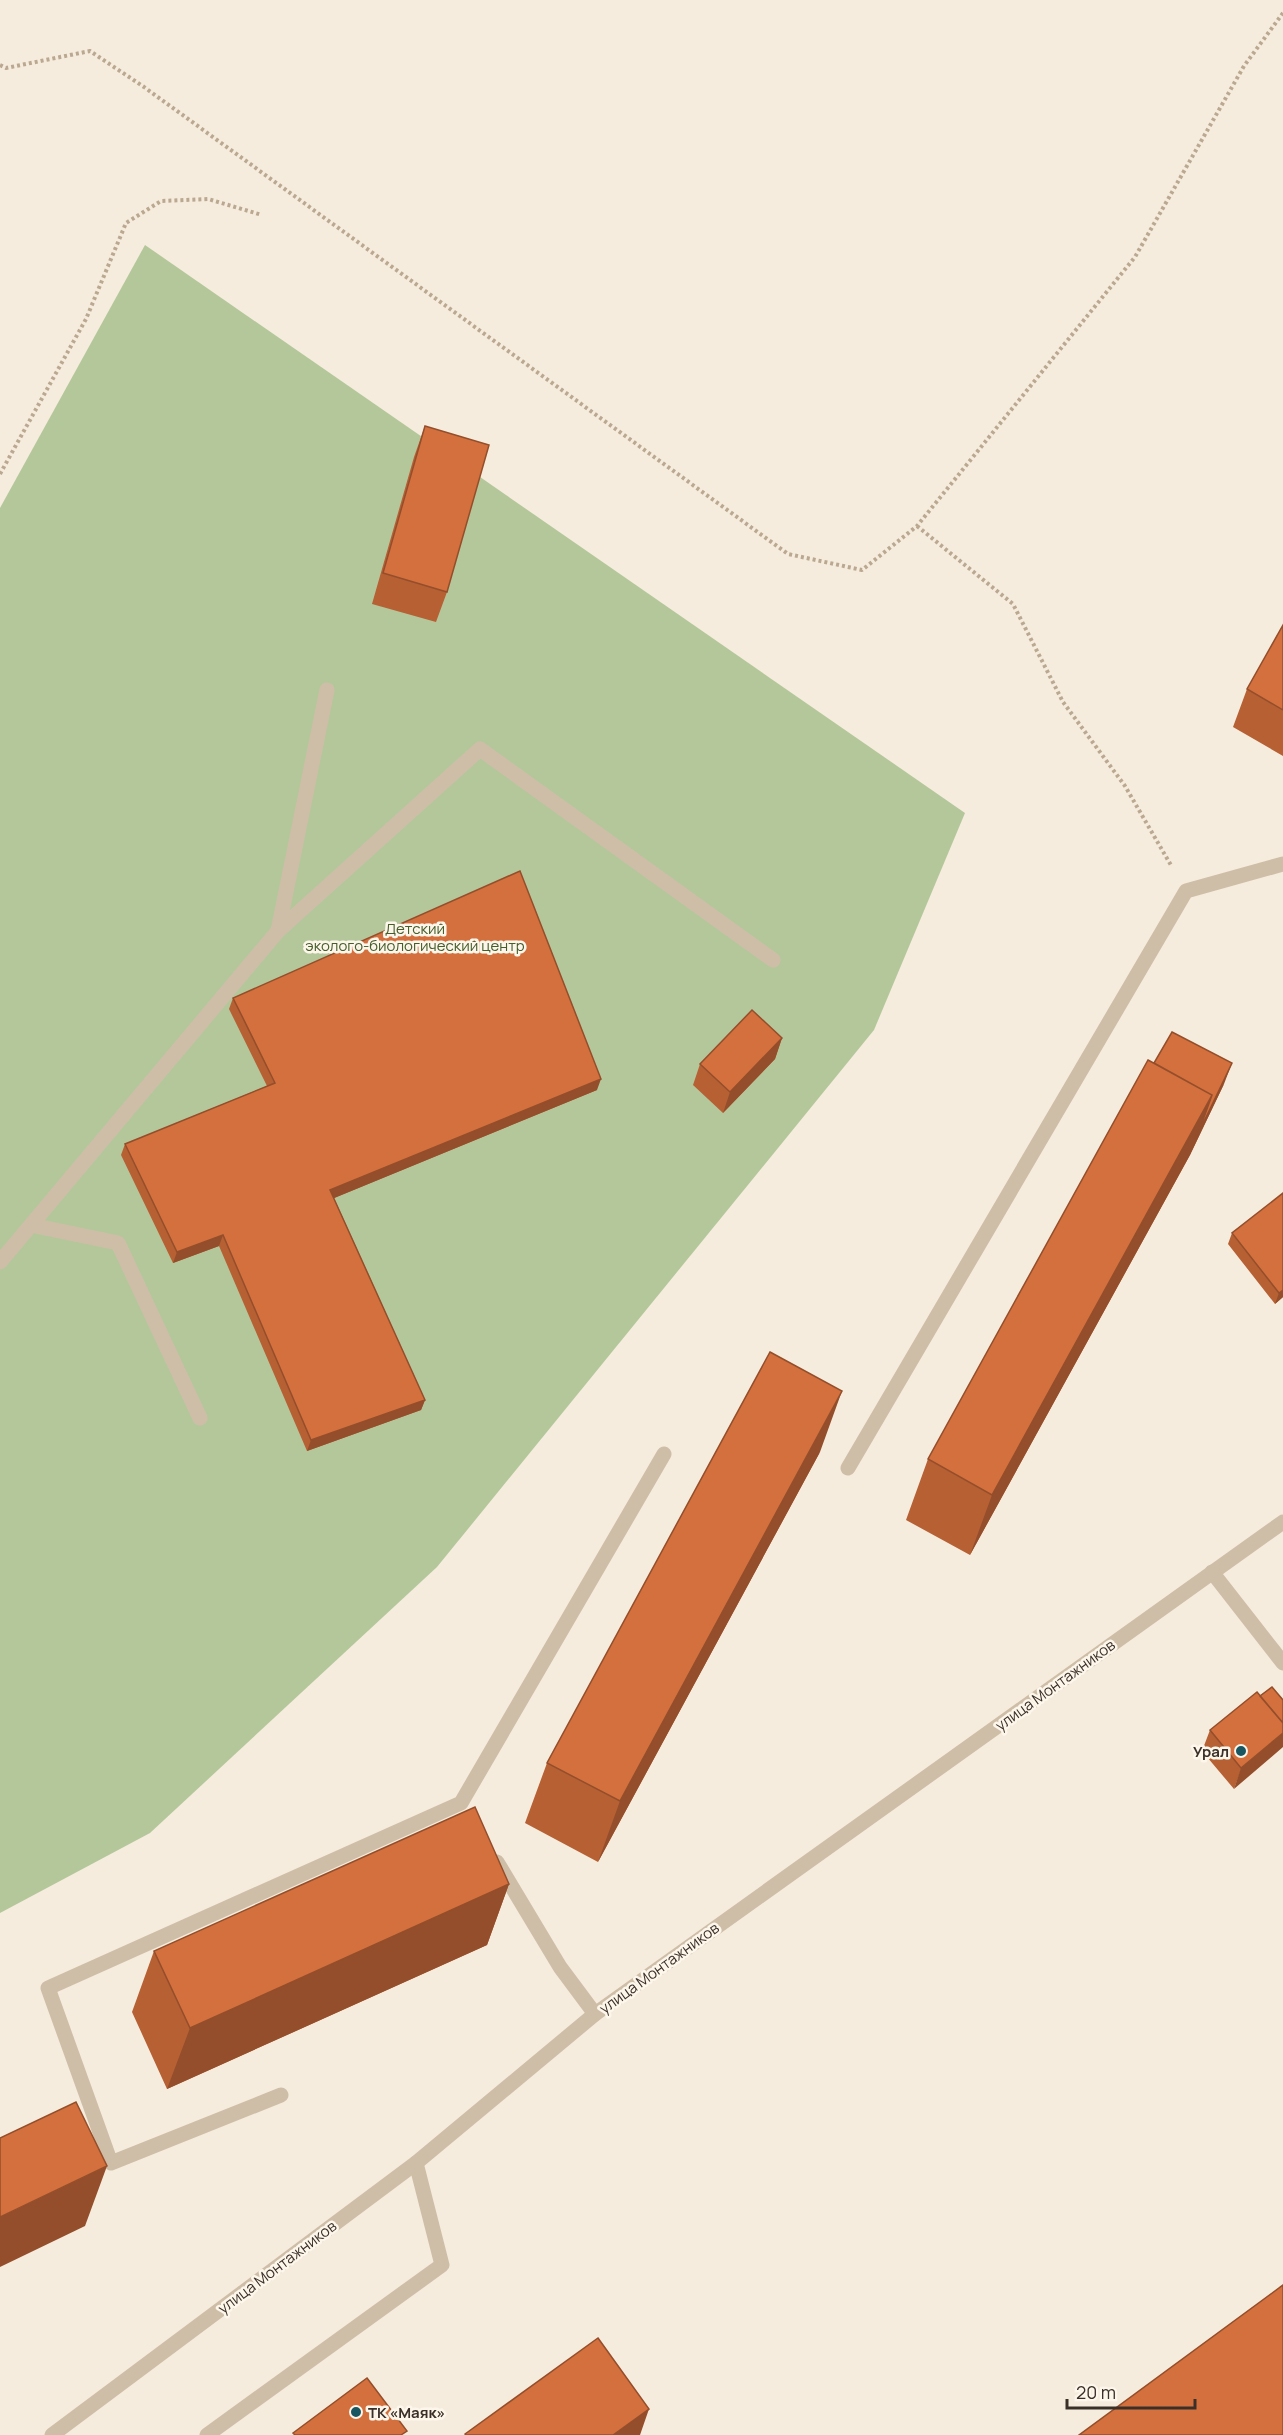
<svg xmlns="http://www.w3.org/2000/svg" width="1283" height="2435" viewBox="0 0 1283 2435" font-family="Manrope,sans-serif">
<rect width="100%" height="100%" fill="#f5ecdd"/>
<!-- green -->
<path fill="#b4c79b" d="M 145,245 L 965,813 L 874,1030 L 437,1567 L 150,1833 L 0,1913 L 0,508 Z"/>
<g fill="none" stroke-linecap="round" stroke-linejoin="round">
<!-- path -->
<path stroke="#bba891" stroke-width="4" stroke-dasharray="3 3" stroke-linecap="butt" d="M 0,65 L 6,68 L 90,51 L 144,87 L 788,554 L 862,570 L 917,526 L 1135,257 L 1244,66 L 1283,13
M 0,474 L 86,319 L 126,223 L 161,201 L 208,199 L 262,215
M 917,526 L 1013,604 L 1063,702 L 1125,786 L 1172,867"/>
<!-- service -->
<path stroke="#cfbea7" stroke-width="15" d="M 278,931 L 480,749 L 773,960
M 31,1225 L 118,1243 L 200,1418
M 0,1262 L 278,931 L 327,690
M 848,1468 L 1186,891 L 1283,864
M 1212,1572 L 1283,1663
M 497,1862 L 560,1967 L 595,2014
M 281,2095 L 111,2163 L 48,1988 L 461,1803 L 664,1454
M 207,2435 L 442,2265 L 416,2163"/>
<!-- tertiary -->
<path stroke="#cfbea7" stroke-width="15" d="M 52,2435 L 416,2163 L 595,2014 L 1283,1522"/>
</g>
<!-- wall -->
<path fill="#b66034" d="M 425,426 L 447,592 L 436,622 L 372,604 L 414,457 Z
M 1283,625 L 1283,756 L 1233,727 L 1247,689 Z
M 233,998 L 597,1090 L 334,1198 L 425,1400 L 421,1410 L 307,1451 L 219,1246 L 173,1263 L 121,1155 L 125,1144 L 267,1086 L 229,1009 Z
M 782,1038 L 775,1059 L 723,1113 L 693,1085 L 700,1064 Z
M 1224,1084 L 1190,1155 L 970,1555 L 906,1520 L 928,1459 Z
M 1232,1233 L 1283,1297 L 1275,1304 L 1228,1244 Z
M 820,1452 L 598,1862 L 525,1823 L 547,1763 Z
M 1272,1687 L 1234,1789 L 1202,1751 L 1210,1730 Z
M 509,1884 L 487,1945 L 167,2089 L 132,2012 L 154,1951 Z"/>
<!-- shaded-wall -->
<path fill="#944e2b" d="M 782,1038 L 775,1059 L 723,1113 L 730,1092 Z
M 1232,1063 L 1224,1084 L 1190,1155 L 970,1555 L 992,1495 L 1212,1095 Z
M 601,1079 L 597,1090 L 327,1201 L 330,1190 Z
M 223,1235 L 219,1246 L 173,1263 L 177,1252 Z
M 1283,1290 L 1283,1297 L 1275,1304 L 1279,1293 Z
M 842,1391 L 820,1452 L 598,1862 L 620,1801 Z
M 425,1400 L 421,1410 L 307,1451 L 311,1440 Z
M 1283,1733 L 1283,1747 L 1234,1789 L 1241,1768 Z
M 509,1884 L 487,1945 L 167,2089 L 190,2028 Z
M 107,2166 L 85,2226 L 0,2267 L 0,2217 Z
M 649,2409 L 640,2435 L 613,2435 Z"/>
<!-- building -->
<path fill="#d4703d" stroke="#944e2b" stroke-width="1.5" d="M 425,426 L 489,445 L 447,592 L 383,573 Z
M 1283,625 L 1283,710 L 1247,689 Z
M 520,871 L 601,1079 L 330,1190 L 425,1400 L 311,1440 L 223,1235 L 177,1252 L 125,1144 L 275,1083 L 233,998 Z
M 752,1010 L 782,1038 L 730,1092 L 700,1064 Z
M 1172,1032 L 1232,1063 L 1198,1134 L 1212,1095 L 1154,1063 Z
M 1148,1060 L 1212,1095 L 992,1495 L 928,1459 Z
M 1283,1193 L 1283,1290 L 1279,1293 L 1232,1233 Z
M 770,1352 L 842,1391 L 620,1801 L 547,1763 Z
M 1272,1687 L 1283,1700 L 1283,1723 L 1260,1696 Z
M 1257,1692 L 1283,1723 L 1283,1733 L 1241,1768 L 1210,1730 Z
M 475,1807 L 509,1884 L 190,2028 L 154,1951 Z
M 76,2102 L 107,2166 L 0,2217 L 0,2138 Z
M 1283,2285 L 1283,2435 L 1079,2435 Z
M 598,2338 L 649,2409 L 613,2435 L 466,2435 L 465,2434 Z
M 367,2378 L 407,2431 L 401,2435 L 295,2435 L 293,2433 Z"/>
<!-- markers -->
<g fill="#185662" stroke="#fcf6eb" stroke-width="2">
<circle cx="1241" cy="1751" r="6"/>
<circle cx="356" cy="2412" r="6"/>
</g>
<g text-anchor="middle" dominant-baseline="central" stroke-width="5" stroke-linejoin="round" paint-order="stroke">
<!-- park labels -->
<g font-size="15" fill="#455d29" stroke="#fcf6eb">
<text x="415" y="928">Детский<tspan x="415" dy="17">эколого-биологический центр</tspan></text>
</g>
<!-- street labels -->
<g font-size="15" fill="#3b3029" stroke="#fcf6eb">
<text transform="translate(1055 1685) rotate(-36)">улица Монтажников</text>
<text transform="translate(659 1968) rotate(-36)">улица Монтажников</text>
<text transform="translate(277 2267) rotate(-37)">улица Монтажников</text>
</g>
<!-- poi labels -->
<g font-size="15" font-weight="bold" fill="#3b3029" stroke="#fcf6eb" text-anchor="end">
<text x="1229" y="1751">Урал</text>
<text x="368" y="2412" text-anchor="start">ТК «Маяк»</text>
</g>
</g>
<!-- scale -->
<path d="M1067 2399v9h128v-9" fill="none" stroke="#3b3029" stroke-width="3"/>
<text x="1076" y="2399" font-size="18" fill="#3b3029" stroke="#fcf6eb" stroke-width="4.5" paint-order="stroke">20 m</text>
</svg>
